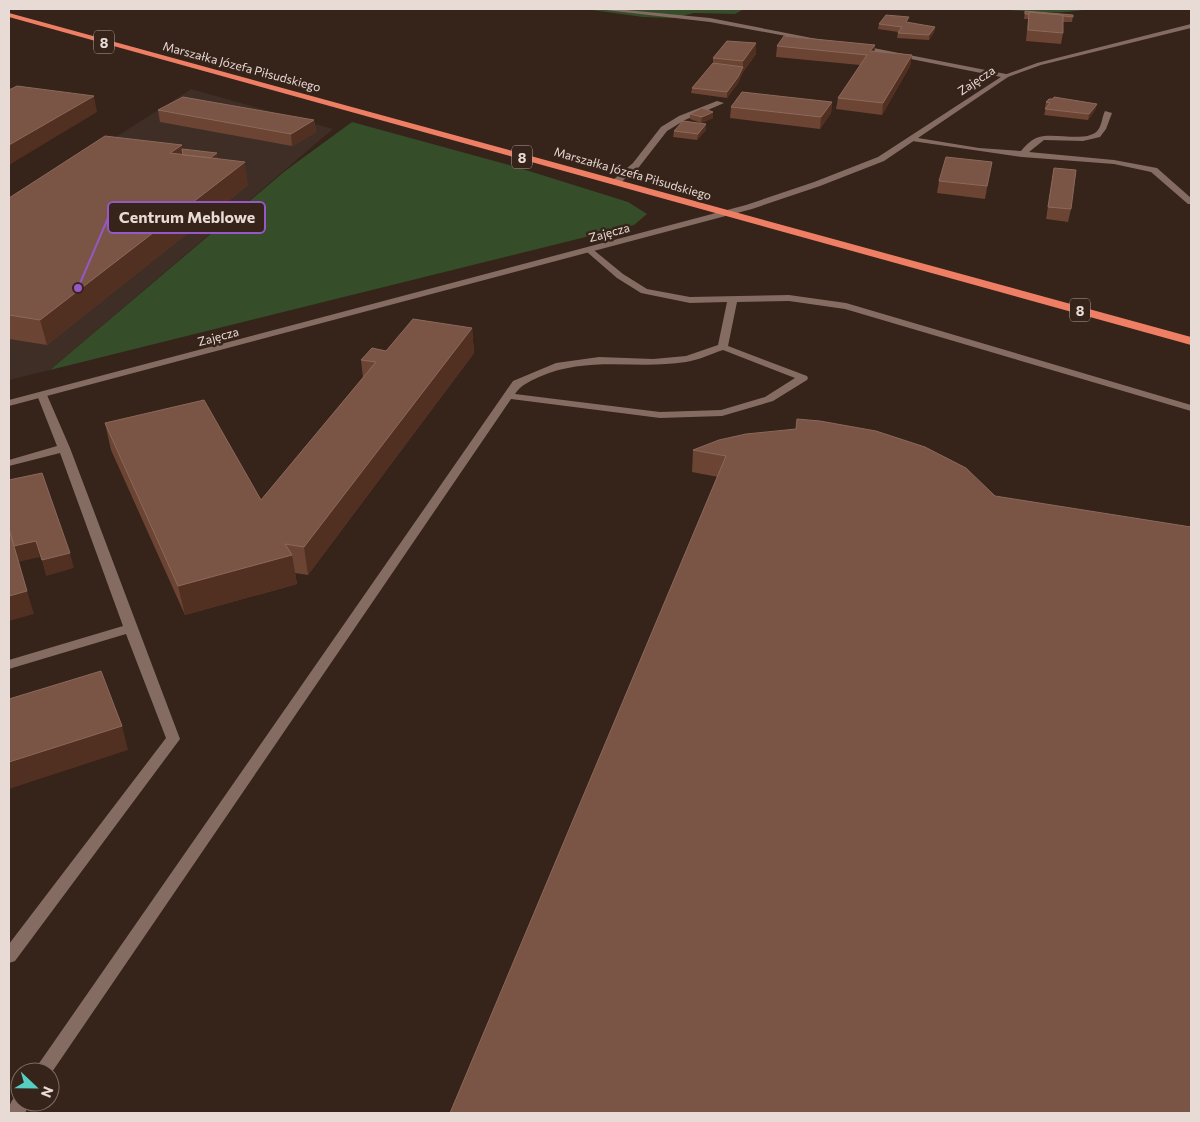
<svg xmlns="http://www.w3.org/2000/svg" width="1200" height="1122" viewBox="0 0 1200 1122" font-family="Commissioner,sans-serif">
<rect width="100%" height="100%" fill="#36231a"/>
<!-- commercial -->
<path fill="#3f2e25" d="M 191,89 L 333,129 L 50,370 L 9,380 L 9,205 Z"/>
<!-- green -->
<path fill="#354e29" d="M 584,9 L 744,9 L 735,14 L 694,13 L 672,18 L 643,17 Z
M 997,9 L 1083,9 L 1083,10 C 1054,15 1026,11 997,9 Z
M 352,122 L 513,166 L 628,202 L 647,214 L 634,225 L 50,370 L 285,171 Z"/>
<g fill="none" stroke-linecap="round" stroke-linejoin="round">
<!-- lane -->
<path fill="#846c62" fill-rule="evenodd" d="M 597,9 L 616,9 L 710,18 L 832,42 L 829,44 L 710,22 Z
M 858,45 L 1006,74 L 1009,76 L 1006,78 L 856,48 L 856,46 Z
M 717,101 L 724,103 L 685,120 L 667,131 L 639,167 L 619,184 L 613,184 L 613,180 L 633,163 L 661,127 L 679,116 Z
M 1105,111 L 1112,113 L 1106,129 L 1100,137 L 1083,141 L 1044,140 L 1029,152 L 1114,160 L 1157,168 L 1191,198 L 1191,204 L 1188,204 L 1151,172 L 1114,164 L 1022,157 L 912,141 L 908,139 L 912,137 L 979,148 L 1021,151 C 1025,146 1030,141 1036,138 C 1052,131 1087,144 1098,130 C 1102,125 1102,117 1105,111 Z
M 590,247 L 623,274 L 647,289 L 690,297 L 789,295 L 846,303 L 1191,405 L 1191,411 L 845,309 L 789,301 L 737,302 L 728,346 L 807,376 L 808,378 L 807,380 L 773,401 L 722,416 L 660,418 L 511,399 L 50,1075 L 50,1072 L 33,1072 L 513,381 L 556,363 L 599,357 L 653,359 L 686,356 L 718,345 L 727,302 L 690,303 L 641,293 L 617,278 L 587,252 L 587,248 ZM 723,350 L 795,378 L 765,397 L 721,410 L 660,412 L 515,394 C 522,384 529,382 539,377 C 589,355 635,370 686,362 C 699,360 711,354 723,350 Z
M 42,392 L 47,395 L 70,448 L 180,739 L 15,961 L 9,963 L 9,944 L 166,738 L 126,634 L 9,669 L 9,660 L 123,626 L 60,453 L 9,466 L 9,460 L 57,446 L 37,395 Z
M 20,1094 L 20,1102 L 31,1102 L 25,1113 L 9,1113 C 9,1105 11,1098 20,1094 Z"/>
<!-- secondary -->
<path fill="#846c62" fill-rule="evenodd" d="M 1191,24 L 1191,28 L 1041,65 L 1008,77 L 884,161 L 820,186 L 752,209 L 9,406 L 9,400 L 746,205 L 814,182 L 878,157 L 1004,75 L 1037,63 Z"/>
<!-- highway -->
<path fill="#ef7f64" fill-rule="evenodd" d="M 9,13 L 1191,337 L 1191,345 L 9,17 Z"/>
</g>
<!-- wall -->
<path fill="#6c4433" d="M 1025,11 L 1073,15 L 1072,22 L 1063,22 L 1063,33 L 1061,44 L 1026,41 L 1028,19 L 1024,19 Z
M 908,23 L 935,27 L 934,32 L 929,40 L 897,38 L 898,32 L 878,29 L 879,24 Z
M 875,45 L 875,52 L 912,55 L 910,66 L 882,115 L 836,109 L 838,98 L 860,65 L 776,57 L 777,46 Z
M 756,54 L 743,72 L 738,83 L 727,98 L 691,93 L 692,88 L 713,63 L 713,58 Z
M 832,102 L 831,113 L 820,129 L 730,118 L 731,107 Z
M 1046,102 L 1097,104 L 1095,110 L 1088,120 L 1044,115 L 1046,108 L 1045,108 Z
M 158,110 L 314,120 L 316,132 L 292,146 L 160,122 Z
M 713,112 L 713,118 L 701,123 L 690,119 L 690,114 Z
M 706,124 L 706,130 L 697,140 L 673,137 L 674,131 Z
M 182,149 L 218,159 L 248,185 L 47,345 L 9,339 L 9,198 Z
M 992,162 L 985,199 L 937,193 L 939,181 Z
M 1054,168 L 1071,209 L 1068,222 L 1046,219 Z
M 472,328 L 474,353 L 308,575 L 295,573 L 297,584 L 185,615 L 111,450 L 105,423 L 261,500 L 363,378 L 361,360 L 386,351 Z
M 693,450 L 995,496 L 718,477 L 692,472 Z"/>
<!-- shaded-wall -->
<path fill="#513022" d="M 935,27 L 934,32 L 929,40 L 929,35 Z
M 756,43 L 756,54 L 743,72 L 738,83 L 727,98 L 727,92 L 743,67 L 743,61 Z
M 875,45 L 874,55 L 870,51 Z
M 912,55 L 910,66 L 882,115 L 883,103 Z
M 94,96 L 97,112 L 9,165 L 9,145 Z
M 832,102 L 831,113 L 820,129 L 821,117 Z
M 1097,104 L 1095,110 L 1088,120 L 1089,114 Z
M 713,112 L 713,118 L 701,123 L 702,117 Z
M 314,120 L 316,132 L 292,146 L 291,134 Z
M 706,124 L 706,130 L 697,140 L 698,134 Z
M 182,145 L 185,167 L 170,153 Z
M 217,153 L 218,159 L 192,171 Z
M 245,162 L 248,185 L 47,345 L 40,320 Z
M 992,162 L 990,175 L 985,199 L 987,186 Z
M 472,328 L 474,353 L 308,575 L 304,547 Z
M 9,529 L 36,541 L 40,557 L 18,562 L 16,554 L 34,614 L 9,621 Z
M 70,553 L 74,568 L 46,576 L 42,560 Z
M 292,555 L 297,584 L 185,615 L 178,586 Z
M 122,726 L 128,750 L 9,789 L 9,762 Z"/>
<!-- building -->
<path fill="#7a5444" stroke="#8b695b" d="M 1025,11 L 1073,15 L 1073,17 L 1063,16 L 1063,15 L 1029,12 L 1029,14 L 1025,14 Z
M 1029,12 L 1063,15 L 1063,33 L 1028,30 Z
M 886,15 L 909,17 L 906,22 L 935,27 L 929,35 L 898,33 L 902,27 L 879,24 Z
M 784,36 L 875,45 L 870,51 L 912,55 L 883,103 L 838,98 L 867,55 L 777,46 Z
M 727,41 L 756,43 L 743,61 L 713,58 Z
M 713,63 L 743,67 L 738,77 L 727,92 L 692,88 Z
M 17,86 L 94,96 L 9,145 L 9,90 Z
M 742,92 L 832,102 L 821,117 L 731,107 Z
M 183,97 L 314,120 L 291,134 L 158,110 Z
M 1054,97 L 1097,104 L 1089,114 L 1045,109 L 1050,103 L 1046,102 L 1049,99 L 1053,99 Z
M 702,108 L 713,112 L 702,117 L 690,114 Z
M 683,121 L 706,124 L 698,134 L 674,131 Z
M 105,136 L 182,145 L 170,153 L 245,162 L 40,320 L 9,315 L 9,198 Z
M 182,149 L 217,153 L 210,158 L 183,155 Z
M 946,157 L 992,162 L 987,186 L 939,181 Z
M 1054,168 L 1076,170 L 1071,209 L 1048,207 Z
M 413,319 L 472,328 L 304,547 L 285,544 L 292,555 L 178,586 L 105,423 L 204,400 L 261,500 L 376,362 L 361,360 L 372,348 L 386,351 Z
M 797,419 L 820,421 L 876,431 L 925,447 L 966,468 L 995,496 L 1191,527 L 1191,1113 L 450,1113 L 726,456 L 693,450 L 719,440 L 746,434 L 796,429 Z
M 42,473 L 70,553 L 42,560 L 36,541 L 14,546 L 9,529 L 9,480 Z
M 9,529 L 27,591 L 9,596 Z
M 101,671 L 122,726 L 9,762 L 9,699 Z"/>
<g text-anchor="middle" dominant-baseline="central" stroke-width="5" stroke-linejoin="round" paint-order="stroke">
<!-- far-street labels -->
<g font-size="12" fill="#e8dad4" stroke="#36231a">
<text transform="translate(242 66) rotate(15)">Marszałka Józefa Piłsudskiego</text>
<text transform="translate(976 80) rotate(-34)">Zajęcza</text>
<text transform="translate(633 173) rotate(16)">Marszałka Józefa Piłsudskiego</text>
<text transform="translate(609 232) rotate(-15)">Zajęcza</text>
<text transform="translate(218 336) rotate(-15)">Zajęcza</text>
</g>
<!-- shield labels -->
<g fill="#36231a" stroke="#b3a39c" stroke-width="1">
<rect x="94" y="30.5" width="20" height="23" rx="4"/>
<rect x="512" y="145.5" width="20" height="23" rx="4"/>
<rect x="1070" y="298.5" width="20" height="23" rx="4"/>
</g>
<g font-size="14" font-weight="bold" fill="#e8dad4">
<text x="104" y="42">8</text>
<text x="522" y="157">8</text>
<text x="1080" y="310">8</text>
</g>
</g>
<!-- callouts -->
<path fill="none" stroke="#9658c4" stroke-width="2" d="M78 288L108 218"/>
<circle fill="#9658c4" stroke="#36231a" stroke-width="2" cx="78" cy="288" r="5"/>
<rect fill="#36231a" stroke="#9658c4" stroke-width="2" x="108" y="202" width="157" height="31" rx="5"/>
<g font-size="16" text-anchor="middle" font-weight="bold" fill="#e8dad4">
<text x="187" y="223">Centrum Meblowe</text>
</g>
<!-- border -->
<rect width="1200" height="1122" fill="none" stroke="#e8dad4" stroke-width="20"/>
<!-- north arrow -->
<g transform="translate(35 1087) rotate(112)"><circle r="24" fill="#36231a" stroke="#7d6c64"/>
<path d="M0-4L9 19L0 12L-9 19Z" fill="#56cec2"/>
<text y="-8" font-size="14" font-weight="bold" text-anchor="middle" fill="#e8dad4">N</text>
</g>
</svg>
